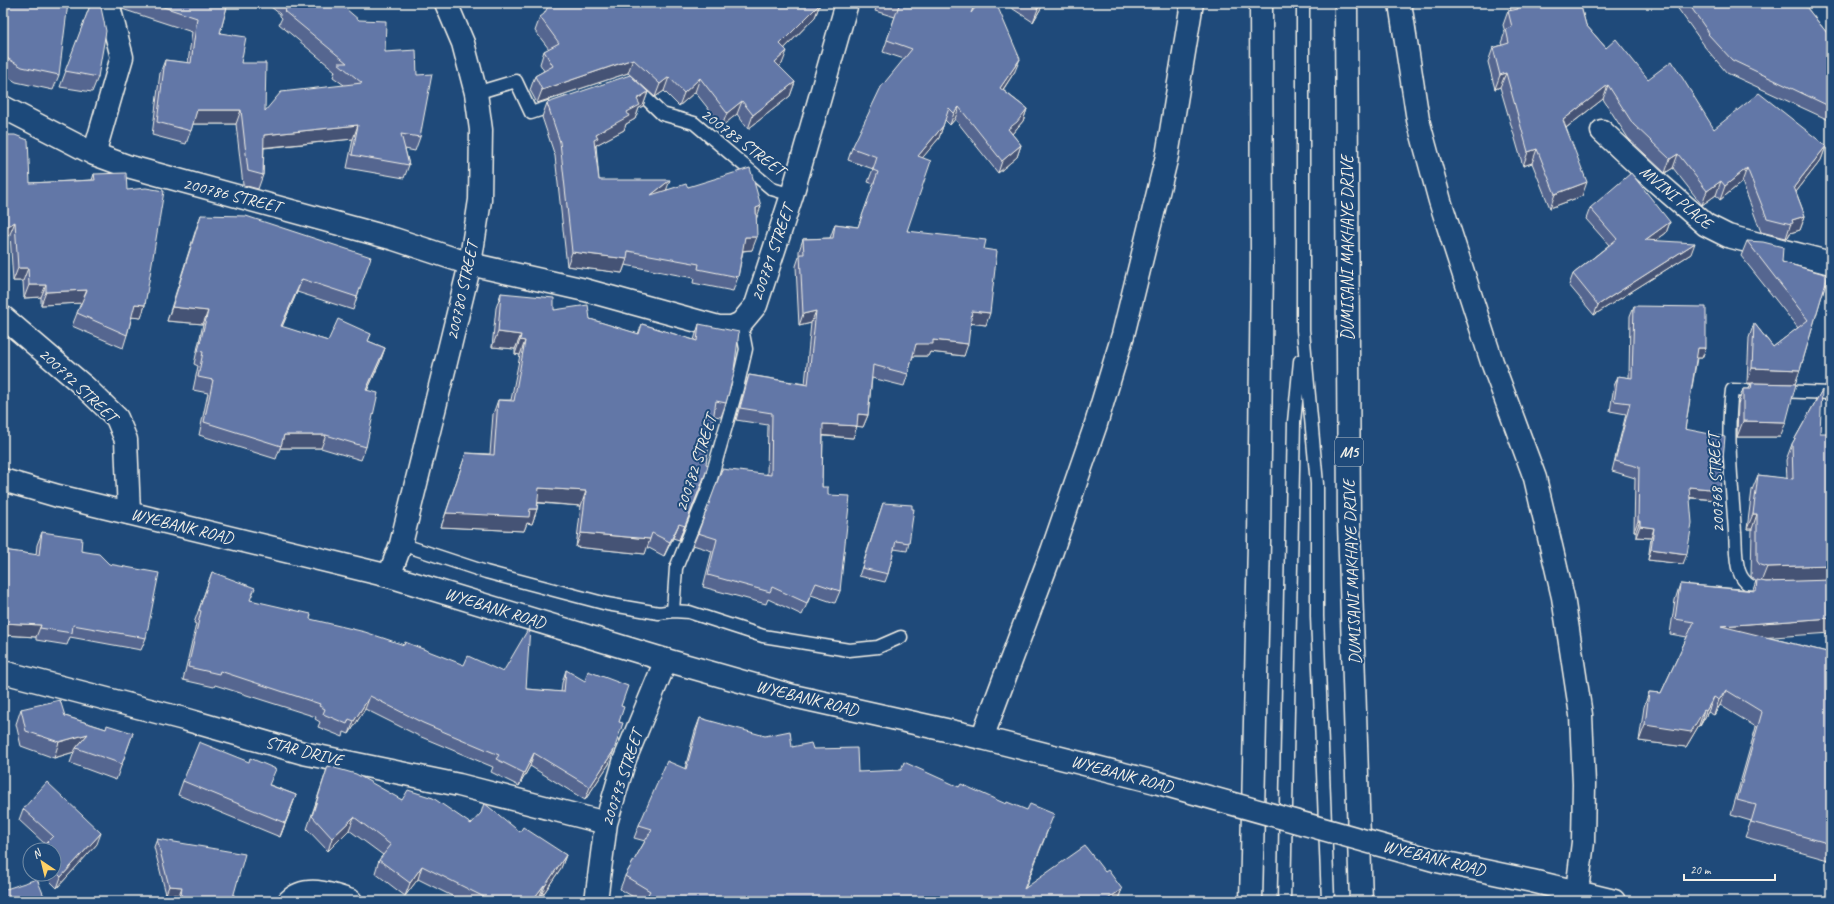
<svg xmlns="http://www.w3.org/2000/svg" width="1834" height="904" viewBox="0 0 1834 904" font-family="Caveat,sans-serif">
<rect width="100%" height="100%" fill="#1f4a7a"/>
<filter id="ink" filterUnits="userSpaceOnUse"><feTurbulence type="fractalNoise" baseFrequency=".025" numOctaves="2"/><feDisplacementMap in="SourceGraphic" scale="8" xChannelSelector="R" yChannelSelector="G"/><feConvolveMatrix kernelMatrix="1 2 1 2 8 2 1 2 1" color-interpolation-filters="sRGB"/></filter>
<g filter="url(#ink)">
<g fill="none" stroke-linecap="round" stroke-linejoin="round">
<!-- service casing -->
<g stroke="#f4f1e8" stroke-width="15">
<path id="service" d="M 1303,3 L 1303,330 L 1317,484 L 1317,616 L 1328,901
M 634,87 L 662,114 L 694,123 L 772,189 L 792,195
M 476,93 L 516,81 L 531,113 L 561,103
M 1758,391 L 1732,390 C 1726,437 1732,485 1735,532 C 1736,543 1735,561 1739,571 C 1744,586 1756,590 1770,590
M 1778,391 L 1831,393
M 401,544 L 486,572 L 607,604 L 659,613 L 673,611 L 689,612 L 763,636 L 849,650 L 878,647 L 901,637
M 673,611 L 676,568 L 708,489 L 737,388 L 746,349 L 741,323
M 1284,901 L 1294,422 L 1300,361"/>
</g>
<!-- minor casing -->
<g stroke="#f4f1e8" stroke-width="25">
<path id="minor" d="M 3,107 L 94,154 L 127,166 L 394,239 L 470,264 L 585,290 L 719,327 L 732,327 L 741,323 L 756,305 L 792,195 L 847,3
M 1602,131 L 1651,177 L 1706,225 L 1728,236 L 1831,263
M 94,154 L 122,57 L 108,3
M 3,317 L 85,387 L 117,418 L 126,440 L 129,513
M 389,576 L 401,544 L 448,354 L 470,264 L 480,200 L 481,130 L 476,93 L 463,43 L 446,3
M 3,672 L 184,719 L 303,753 L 459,785 L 606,823
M 289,901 C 306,884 331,894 351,901
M 596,901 L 606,823 L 625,759 L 666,660"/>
</g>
<!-- tertiary casing -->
<g stroke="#f4f1e8" stroke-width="25">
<path id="tertiary" d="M 3,480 L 58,496 L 389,576 L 666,660 L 793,696 L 982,738 L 1155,782
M 1437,861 L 1532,881 L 1614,901"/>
</g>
<!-- primary casing -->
<g stroke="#f4f1e8" stroke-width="25">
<path id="primary" d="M 1346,3 L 1349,523 L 1361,901
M 1400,3 L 1418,120 L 1440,201 L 1492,362 L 1535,478 L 1563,597 L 1581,715 L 1584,784 L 1583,842 L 1577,891
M 982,738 L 1052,551 L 1095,427 L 1123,335 L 1167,156 L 1192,3
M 1251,901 L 1259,542 L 1262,259 L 1261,3"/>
</g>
<!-- service -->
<use href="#service" stroke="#1f4a7a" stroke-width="12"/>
<!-- minor -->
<use href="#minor" stroke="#1f4a7a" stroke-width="22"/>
<!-- tertiary -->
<use href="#tertiary" stroke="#1f4a7a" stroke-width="22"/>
<!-- primary -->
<use href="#primary" stroke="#1f4a7a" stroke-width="22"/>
<!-- tertiary-bridge casing -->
<g stroke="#f4f1e8" stroke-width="25" stroke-linecap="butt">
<path id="tertiary-bridge" d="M 1155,782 L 1437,861"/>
</g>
<!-- tertiary-bridge -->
<use href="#tertiary-bridge" stroke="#1f4a7a" stroke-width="22"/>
</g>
<!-- wall -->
<path fill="#546690" stroke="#f4f1e8" d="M 3,3 L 59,75 L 53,90 L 16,82 L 3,74 Z
M 91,3 L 98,77 L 92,92 L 60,87 Z
M 120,3 L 228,3 L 220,33 L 241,63 L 265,111 L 344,85 L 333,77 L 335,71 L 279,24 L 282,18 L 280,16 L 280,14 L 266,3 L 339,3 L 385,52 L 417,75 L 420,137 L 415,151 L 405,149 L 409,165 L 404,178 L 347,168 L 353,139 L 264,148 L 263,175 L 258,189 L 243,185 L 236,124 L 193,124 L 186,144 L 152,135 L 160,73 L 165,60 L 188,63 L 192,32 L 122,9 Z
M 878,3 L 975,3 L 971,13 L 1015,71 L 1003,90 L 1027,109 L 1023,121 L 1012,134 L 1021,145 L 1017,157 L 998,173 L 955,119 L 950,125 L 945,120 L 939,138 L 922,158 L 907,231 L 984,249 L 986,325 L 971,323 L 964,356 L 930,352 L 928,356 L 913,356 L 908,374 L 904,386 L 872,378 L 868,415 L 863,427 L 857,426 L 853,438 L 823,436 L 822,487 L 828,495 L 840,591 L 835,603 L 811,595 L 802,615 L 768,599 L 766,604 L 703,587 L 712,551 L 693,545 L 698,533 L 767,474 L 768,425 L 736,420 L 745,387 L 749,375 L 805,384 L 811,323 L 799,326 L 796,266 L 799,257 L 799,251 L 803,239 L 830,238 L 835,224 L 858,227 L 874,184 L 868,182 L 873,169 L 848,160 L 852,148 L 904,59 L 883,52 L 895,17 L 875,11 Z
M 1004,3 L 1044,3 L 1033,22 Z
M 1509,3 L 1580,3 L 1586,25 L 1606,48 L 1714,129 L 1826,146 L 1821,160 L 1796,192 L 1805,216 L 1800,230 L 1790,233 L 1788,237 L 1786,238 L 1761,232 L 1742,182 L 1720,200 L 1716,195 L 1702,205 L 1673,168 L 1665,173 L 1628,138 L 1603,99 L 1566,128 L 1582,196 L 1550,208 L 1532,163 L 1523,166 L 1500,87 L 1495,89 L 1488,62 L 1493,48 L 1502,45 L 1501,43 L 1505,32 L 1503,25 L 1508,11 L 1511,11 Z
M 1674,3 L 1803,3 L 1831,38 L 1831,121 L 1727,73 L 1704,46 L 1704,45 Z
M 820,4 L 815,17 L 785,48 L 782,64 L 779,67 L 795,82 L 790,96 L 748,129 L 737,114 L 722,126 L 695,92 L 679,106 L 664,91 L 655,97 L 628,73 L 537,103 L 530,90 L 535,76 L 544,71 L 540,64 L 544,51 L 549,49 L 535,31 L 540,17 Z
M 648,92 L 643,106 L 639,108 L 635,119 L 626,124 L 624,130 L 596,145 L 599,180 L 666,190 L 688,187 L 756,220 L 752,250 L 743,251 L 738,277 L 733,291 L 693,283 L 694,278 L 625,265 L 622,273 L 567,266 L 555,156 L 542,117 L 547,103 Z
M 94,174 L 127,190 L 145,305 L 141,318 L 132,317 L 127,335 L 123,348 L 72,326 L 81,303 L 41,305 L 41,297 L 24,298 L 23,281 L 13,281 L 10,234 L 3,239 L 30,183 L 92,180 Z
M 1590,208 L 1670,222 L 1666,233 L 1655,241 L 1691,254 L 1594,315 L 1569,285 L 1573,274 L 1609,245 L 1586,219 Z
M 201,215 L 357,297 L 353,310 L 297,292 L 282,327 L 328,341 L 371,334 L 368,341 L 385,348 L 380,362 L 367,391 L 366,447 L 361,460 L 321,448 L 280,448 L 276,459 L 199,435 L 208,393 L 193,390 L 198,366 L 194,364 L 203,324 L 167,321 L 196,229 Z
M 1747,241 L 1782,262 L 1828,275 L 1800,370 L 1795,384 L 1780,437 L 1737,437 L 1738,404 L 1743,389 L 1749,389 L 1751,383 L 1747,383 L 1749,338 L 1754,323 L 1773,347 L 1798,328 L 1741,256 Z
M 501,293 L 554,310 L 590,319 L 638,334 L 642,324 L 694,340 L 699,324 L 726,403 L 721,417 L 714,416 L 701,487 L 679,540 L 673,538 L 664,556 L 647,547 L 645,554 L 576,547 L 581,506 L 538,503 L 537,509 L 532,524 L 527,523 L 524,531 L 441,527 L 466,453 L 490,454 L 493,414 L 498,400 L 511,400 L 520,355 L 515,354 L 515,349 L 492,347 L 496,308 Z
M 1634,306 L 1706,348 L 1702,358 L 1697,358 L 1685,429 L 1716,500 L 1690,498 L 1683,564 L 1648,560 L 1651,538 L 1636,537 L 1636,531 L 1634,531 L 1635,478 L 1612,471 L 1626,414 L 1610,411 L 1614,386 L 1618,376 L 1629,378 L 1630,316 Z
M 1822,390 L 1767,637 L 1831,653 L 1831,853 L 1828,860 L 1745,837 L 1751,821 L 1731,815 L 1756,727 L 1720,705 L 1714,715 L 1708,712 L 1700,726 L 1699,725 L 1686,747 L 1639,741 L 1644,707 L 1649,692 L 1661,693 L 1687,637 L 1670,634 L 1675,600 L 1680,584 L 1753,590 L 1756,581 L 1755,581 L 1751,576 L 1752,529 L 1747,529 L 1752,490 L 1758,475 L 1787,479 L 1786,460 L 1792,444 Z
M 883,503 L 909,543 L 907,551 L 894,549 L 888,574 L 885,582 L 859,576 Z
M 42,532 L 81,551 L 146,638 L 141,650 L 70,637 L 67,645 L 36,640 L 36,637 L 3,635 L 3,550 L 36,555 L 37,545 Z
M 212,572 L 250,600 L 526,689 L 561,692 L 562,683 L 566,670 L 621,706 L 619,722 L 609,764 L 585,800 L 530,766 L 519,786 L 491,772 L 493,767 L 419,736 L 365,709 L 349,734 L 344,732 L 343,737 L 318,727 L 320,722 L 315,719 L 316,717 L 215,685 L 214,687 L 183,680 L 196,624 L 194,623 Z
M 21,709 L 65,716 L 106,729 L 133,733 L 116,780 L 70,763 L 74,752 L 54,758 L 21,746 L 16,724 Z
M 700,718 L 792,747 L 813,749 L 858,772 L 959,787 L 1049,827 L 1025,889 L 1105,872 L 1122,889 L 1117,901 L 640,901 L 620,889 L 625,876 L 645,841 L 634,838 L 639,825 L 685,768 L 695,731 Z
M 328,766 L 402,800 L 471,824 L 520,832 L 566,855 L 561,868 L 540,899 L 539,898 L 537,901 L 462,901 L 418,879 L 405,896 L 375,873 L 379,860 L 383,855 L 349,830 L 328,851 L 307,829 Z
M 183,781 L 270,785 L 296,795 L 280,837 L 178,795 Z
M 23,809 L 97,844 L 57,888 L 43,874 L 54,874 L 54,850 L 45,844 L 19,820 Z
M 157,839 L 232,901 L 179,901 L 179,895 L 166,894 L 154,847 Z"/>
<!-- shaded-wall -->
<path fill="#455375" stroke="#f4f1e8" d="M 1041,3 L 1044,3 L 1033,22 L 1038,9 Z
M 820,4 L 815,17 L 776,57 L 780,44 Z
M 787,51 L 782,64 L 770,76 L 775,62 Z
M 633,59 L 628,73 L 537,103 L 542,90 Z
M 1020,59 L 1015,71 L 996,100 L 1000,88 Z
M 1506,73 L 1500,87 L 1495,89 L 1500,75 Z
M 669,77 L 664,91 L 655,97 L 660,84 Z
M 700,78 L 695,92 L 679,106 L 684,93 Z
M 795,82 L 790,96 L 748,129 L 753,115 Z
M 1608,85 L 1603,99 L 1558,134 L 1563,120 Z
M 648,92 L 643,106 L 639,108 L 635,119 L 626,124 L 624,130 L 596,145 L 593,152 L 589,154 L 596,134 L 627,112 L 637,99 Z
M 742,101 L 737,114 L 722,126 L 727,113 Z
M 959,107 L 955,119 L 950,125 L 954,113 Z
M 1027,109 L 1023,121 L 1012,134 L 1008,129 Z
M 197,110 L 241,110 L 236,124 L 192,124 Z
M 358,125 L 353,139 L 259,148 L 264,135 Z
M 943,126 L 939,138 L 914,168 L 918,156 Z
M 1021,145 L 1017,157 L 998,173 L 1002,161 Z
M 1826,146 L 1821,160 L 1789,201 L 1794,187 Z
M 1537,149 L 1532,163 L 1523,166 L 1528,152 Z
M 1678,154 L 1673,168 L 1665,173 L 1670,159 Z
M 1747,168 L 1742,182 L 1720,200 L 1725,186 Z
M 670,180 L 665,194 L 651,195 Z
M 1721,181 L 1716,195 L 1702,205 L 1707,191 Z
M 1587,182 L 1582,196 L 1550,208 L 1555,194 Z
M 761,206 L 756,220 L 756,208 Z
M 1805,216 L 1800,230 L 1790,233 L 1788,237 L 1786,238 L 1792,220 Z
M 15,222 L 10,234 L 3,239 L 3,229 Z
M 1670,222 L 1666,233 L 1641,251 L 1645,240 Z
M 745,237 L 757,237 L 752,250 L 740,251 Z
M 1695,243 L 1691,254 L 1594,315 L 1598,305 Z
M 572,252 L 627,259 L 622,273 L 567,266 Z
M 18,268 L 28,268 L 23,281 L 13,281 Z
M 302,279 L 297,292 L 276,340 L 281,326 Z
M 29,285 L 46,285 L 41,297 L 24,298 Z
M 87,290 L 83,303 L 41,305 L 46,292 Z
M 135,304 L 145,305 L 141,318 L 130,317 Z
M 172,307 L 208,311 L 203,324 L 167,321 Z
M 816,311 L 811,323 L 799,326 L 803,314 Z
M 972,311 L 990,313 L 986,325 L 968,323 Z
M 498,332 L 521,335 L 515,349 L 492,347 Z
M 520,340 L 525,341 L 520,355 L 515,354 Z
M 933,340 L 968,344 L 964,356 L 930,352 L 928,356 L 911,356 L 916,344 Z
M 385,348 L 380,362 L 361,404 L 366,390 Z
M 1698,348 L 1706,348 L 1702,358 L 1695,358 Z
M 1752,368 L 1800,370 L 1795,384 L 1747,383 Z
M 858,414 L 868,415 L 863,427 L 854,426 Z
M 1743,421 L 1786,422 L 1780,437 L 1737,437 Z
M 823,424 L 857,426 L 853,438 L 818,435 Z
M 284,435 L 326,435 L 321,448 L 280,448 Z
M 706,472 L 701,487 L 679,540 L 685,526 Z
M 1689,487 L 1720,490 L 1716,500 L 1685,497 Z
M 539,488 L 586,491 L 581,506 L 533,502 Z
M 530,509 L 537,509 L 532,524 L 527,523 L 524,531 L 441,527 L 446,513 Z
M 1753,514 L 1757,514 L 1752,529 L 1747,529 Z
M 1638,521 L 1640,521 L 1636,531 L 1634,531 Z
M 679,524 L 673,538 L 664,556 L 670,542 Z
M 1640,526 L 1654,528 L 1651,538 L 1636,537 Z
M 581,533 L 650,539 L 645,554 L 576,547 Z
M 1651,549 L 1687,554 L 1683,564 L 1648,560 Z
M 1831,565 L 1831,581 L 1761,582 L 1767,567 Z
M 1831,618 L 1831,633 L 1716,641 L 1721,626 Z
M 3,623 L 41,625 L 36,637 L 3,635 Z
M 1726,690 L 1720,705 L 1714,715 L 1719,700 Z
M 370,696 L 365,709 L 349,734 L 354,721 Z
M 1714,697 L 1708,712 L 1700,726 L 1706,711 Z
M 1704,710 L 1699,725 L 1686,747 L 1639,741 L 1645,725 Z
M 88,734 L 76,748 L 74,752 L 54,758 L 59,742 Z
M 614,750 L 609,764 L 585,800 L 590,787 Z
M 534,753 L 530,766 L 519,786 L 524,773 Z
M 296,795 L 291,809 L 280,837 L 285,823 Z
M 354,817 L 349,830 L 328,851 L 332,838 Z
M 101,833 L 97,844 L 57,888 L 61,877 Z
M 566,855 L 561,868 L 540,899 L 545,886 Z
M 422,866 L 418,879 L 405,896 L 410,883 Z
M 544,885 L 539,898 L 537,901 L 532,901 Z
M 169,886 L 182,887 L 179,895 L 166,894 Z
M 1122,889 L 1117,901 L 1105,901 Z
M 181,896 L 218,901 L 179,901 Z"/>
<!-- building -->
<path fill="#6277a7" stroke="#f4f1e8" d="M 3,3 L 68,3 L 59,75 L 22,67 L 5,57 L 3,57 Z
M 91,3 L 100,3 L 106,31 L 98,77 L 65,71 Z
M 151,3 L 228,3 L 220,33 L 246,37 L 241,63 L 266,63 L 265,111 L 281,92 L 362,83 L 338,63 L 347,63 L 284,11 L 289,6 L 285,3 L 339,3 L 359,20 L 386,21 L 385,52 L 416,50 L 417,75 L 432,74 L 420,137 L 401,134 L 409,165 L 352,155 L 358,125 L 264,135 L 263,175 L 248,171 L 241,110 L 197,110 L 191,131 L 157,122 L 165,60 L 191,63 L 197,18 Z
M 550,3 L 819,3 L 820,4 L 780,44 L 787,51 L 775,62 L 795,82 L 753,115 L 742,101 L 727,113 L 700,78 L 684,93 L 669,77 L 660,84 L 633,59 L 542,90 L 535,76 L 553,66 L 544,51 L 559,43 L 540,17 L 544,14 Z
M 892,3 L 975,3 L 971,13 L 979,3 L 996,3 L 1020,59 L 1000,88 L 1027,109 L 1017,122 L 1008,129 L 1021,145 L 1002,161 L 959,107 L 954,113 L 949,108 L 943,126 L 918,156 L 931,161 L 907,231 L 986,240 L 984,249 L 997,251 L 990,313 L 972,311 L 968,344 L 933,340 L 933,344 L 916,344 L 908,374 L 873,365 L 868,415 L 858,414 L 857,426 L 823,424 L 822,487 L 828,487 L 828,495 L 850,496 L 840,591 L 816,583 L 807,603 L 772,587 L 770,592 L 708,575 L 717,539 L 698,533 L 722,469 L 771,475 L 772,413 L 740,408 L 749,375 L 808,385 L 816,311 L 803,314 L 800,254 L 804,254 L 803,239 L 833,238 L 835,224 L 858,227 L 878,172 L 873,170 L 877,157 L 852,148 L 881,87 L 912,49 L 887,40 L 899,5 Z
M 1030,3 L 1041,3 L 1038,9 Z
M 1517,3 L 1580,3 L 1586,25 L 1606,48 L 1616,39 L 1648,79 L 1672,61 L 1714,129 L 1759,93 L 1826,146 L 1794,187 L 1805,216 L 1792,220 L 1793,223 L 1791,224 L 1767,218 L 1747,168 L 1725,186 L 1721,181 L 1707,191 L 1678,154 L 1670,159 L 1633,124 L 1608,85 L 1563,120 L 1587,182 L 1555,194 L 1537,149 L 1528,152 L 1506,73 L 1500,75 L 1493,48 L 1509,43 L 1506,29 L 1512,27 L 1508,11 L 1518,9 Z
M 1688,3 L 1803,3 L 1831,38 L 1831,107 L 1732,60 L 1708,34 L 1709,33 Z
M 630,75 L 648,92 L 637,99 L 640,105 L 627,112 L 629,116 L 596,134 L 598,138 L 594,140 L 599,180 L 670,180 L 651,195 L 686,184 L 688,187 L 750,168 L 761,206 L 756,208 L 757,237 L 745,237 L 738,277 L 698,269 L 699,264 L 628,251 L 627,259 L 572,252 L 560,142 L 547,103 Z
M 3,135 L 15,135 L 28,140 L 30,183 L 95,180 L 94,174 L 126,173 L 127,190 L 146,188 L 164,191 L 145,305 L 135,304 L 127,335 L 77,313 L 87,290 L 46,292 L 46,285 L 29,285 L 28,268 L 18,268 L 15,222 L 3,229 Z
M 1631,173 L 1670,222 L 1645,240 L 1695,243 L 1598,305 L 1573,274 L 1617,239 L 1590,208 Z
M 201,215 L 246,216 L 371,257 L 357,297 L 302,279 L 281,326 L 328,341 L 338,319 L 371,334 L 368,341 L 385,348 L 366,390 L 378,393 L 366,447 L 326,435 L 284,435 L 281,446 L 204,422 L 213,380 L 198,377 L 203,352 L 198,351 L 208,311 L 172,307 Z
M 1747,241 L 1763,242 L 1783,247 L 1782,262 L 1828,275 L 1800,370 L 1752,368 L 1754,323 L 1773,347 L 1808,320 Z
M 501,293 L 554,298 L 554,310 L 588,305 L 590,319 L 639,334 L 642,324 L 697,341 L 699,324 L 739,332 L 734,370 L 735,370 L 726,403 L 716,401 L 706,464 L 708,465 L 706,472 L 685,526 L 679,524 L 670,542 L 652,533 L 650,539 L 581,533 L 586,491 L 539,488 L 537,509 L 530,509 L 529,517 L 446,513 L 466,453 L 494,455 L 498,400 L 514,401 L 525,341 L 520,340 L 521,335 L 498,332 Z
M 1634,306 L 1706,307 L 1706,348 L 1698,348 L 1685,429 L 1725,437 L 1720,490 L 1689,487 L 1692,523 L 1687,554 L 1651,549 L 1654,528 L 1640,526 L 1640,521 L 1638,521 L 1639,467 L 1615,461 L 1630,403 L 1614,401 L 1618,376 L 1632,378 Z
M 1752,383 L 1796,384 L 1786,422 L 1743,421 L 1743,389 L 1751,389 Z
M 1822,390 L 1820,433 L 1831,433 L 1831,565 L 1767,567 L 1760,565 L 1757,561 L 1757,514 L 1753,514 L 1758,475 L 1793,479 L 1792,444 Z
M 883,503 L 912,505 L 912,509 L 914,509 L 909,543 L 896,541 L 888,574 L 862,568 Z
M 42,532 L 82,538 L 81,551 L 99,554 L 109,564 L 159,573 L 146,638 L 73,625 L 72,633 L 40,628 L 41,625 L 3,623 L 3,550 L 39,555 Z
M 212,572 L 255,588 L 250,600 L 311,614 L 310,619 L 365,632 L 404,645 L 405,642 L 464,665 L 468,656 L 503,672 L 530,626 L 526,689 L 564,692 L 566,670 L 585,681 L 588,671 L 628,686 L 621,706 L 624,707 L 619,722 L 623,723 L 614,750 L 590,787 L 534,753 L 524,773 L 496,759 L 499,755 L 423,723 L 370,696 L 354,721 L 349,719 L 347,724 L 323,714 L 325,709 L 319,706 L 320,704 L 220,671 L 219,674 L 188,667 L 201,611 L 199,610 Z
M 1757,580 L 1766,582 L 1831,580 L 1831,618 L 1721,626 L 1831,653 L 1831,844 L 1751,822 L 1756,805 L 1737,800 L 1762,712 L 1726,690 L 1719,700 L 1714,697 L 1706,711 L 1704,710 L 1691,732 L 1645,725 L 1649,692 L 1661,693 L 1694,622 L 1675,619 L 1680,584 L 1756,591 Z
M 60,700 L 65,716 L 106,729 L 107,725 L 133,733 L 122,764 L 76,748 L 88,734 L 59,742 L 26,731 L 21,709 Z
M 700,718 L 765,736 L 790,731 L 792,747 L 811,743 L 813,749 L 857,748 L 858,772 L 901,770 L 904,762 L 959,787 L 961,784 L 1006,804 L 1007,802 L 1027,810 L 1030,804 L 1054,814 L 1024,889 L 1085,846 L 1105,872 L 1108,870 L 1122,889 L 1105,901 L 644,901 L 650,891 L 625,876 L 652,829 L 639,825 L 667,761 L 686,769 Z
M 199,742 L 249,762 L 250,758 L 276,769 L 269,785 L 296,795 L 285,823 L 183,781 Z
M 328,766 L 356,774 L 402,800 L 408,790 L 433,798 L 471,824 L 481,813 L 484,803 L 520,832 L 523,827 L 566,855 L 545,886 L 544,885 L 532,901 L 492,901 L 422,866 L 410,883 L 379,860 L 391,845 L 354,817 L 332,838 L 312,816 Z
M 47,782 L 101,833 L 61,877 L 54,870 L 54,850 L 39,850 L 53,836 L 23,809 Z
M 157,839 L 245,854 L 232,901 L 218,901 L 181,896 L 182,887 L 169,886 Z
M 37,879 L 46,901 L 3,901 L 3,890 Z"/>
</g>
<g text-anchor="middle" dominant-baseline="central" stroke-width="4" stroke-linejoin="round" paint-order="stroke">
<!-- shield labels -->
<rect fill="#1f4a7a" stroke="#b4bfc7" stroke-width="1" x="1335" y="438" width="28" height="28" rx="3"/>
<g font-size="16" font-weight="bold" fill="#f4f1e8">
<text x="1349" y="452">M5</text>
</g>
<!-- street labels -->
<g font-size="17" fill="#f4f1e8" stroke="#1f4a7a">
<text transform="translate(743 142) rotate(37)">200783 STREET</text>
<text transform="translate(232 195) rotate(14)">200786 STREET</text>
<text transform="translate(1676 197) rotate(40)">MVINI PLACE</text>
<text transform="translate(1347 248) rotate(-90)">DUMISANI MAKHAYE DRIVE</text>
<text transform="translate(772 253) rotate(-71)">200781 STREET</text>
<text transform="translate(462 291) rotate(-78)">200780 STREET</text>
<text transform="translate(78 385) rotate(43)">200792 STREET</text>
<text transform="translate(696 463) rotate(-72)">200782 STREET</text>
<text transform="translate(1716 483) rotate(-93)">200768 STREET</text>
<text transform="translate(182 526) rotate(14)">WYEBANK ROAD</text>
<text transform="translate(1352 572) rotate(-92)">DUMISANI MAKHAYE DRIVE</text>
<text transform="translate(495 608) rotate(17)">WYEBANK ROAD</text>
<text transform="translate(807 698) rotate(14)">WYEBANK ROAD</text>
<text transform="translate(304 751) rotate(14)">STAR DRIVE</text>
<text transform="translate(1122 774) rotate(15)">WYEBANK ROAD</text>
<text transform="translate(622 778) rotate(-72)">200793 STREET</text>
<text transform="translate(1434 858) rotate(14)">WYEBANK ROAD</text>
</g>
</g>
<!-- margin -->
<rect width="1834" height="904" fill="none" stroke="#1f4a7a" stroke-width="16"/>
<rect x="8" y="8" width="1818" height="888" fill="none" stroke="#f4f1e8" stroke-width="1.5" filter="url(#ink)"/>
<!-- north arrow -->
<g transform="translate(42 862) rotate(325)"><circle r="19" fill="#1f4a7a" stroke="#748da6"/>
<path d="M0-3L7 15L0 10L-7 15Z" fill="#ffd166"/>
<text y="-6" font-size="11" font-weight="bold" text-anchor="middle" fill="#f4f1e8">N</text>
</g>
<!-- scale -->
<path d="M1684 874v6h91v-6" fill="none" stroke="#f4f1e8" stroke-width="2"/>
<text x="1690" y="874" font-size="12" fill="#f4f1e8" stroke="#1f4a7a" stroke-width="3" paint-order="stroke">20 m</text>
</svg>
